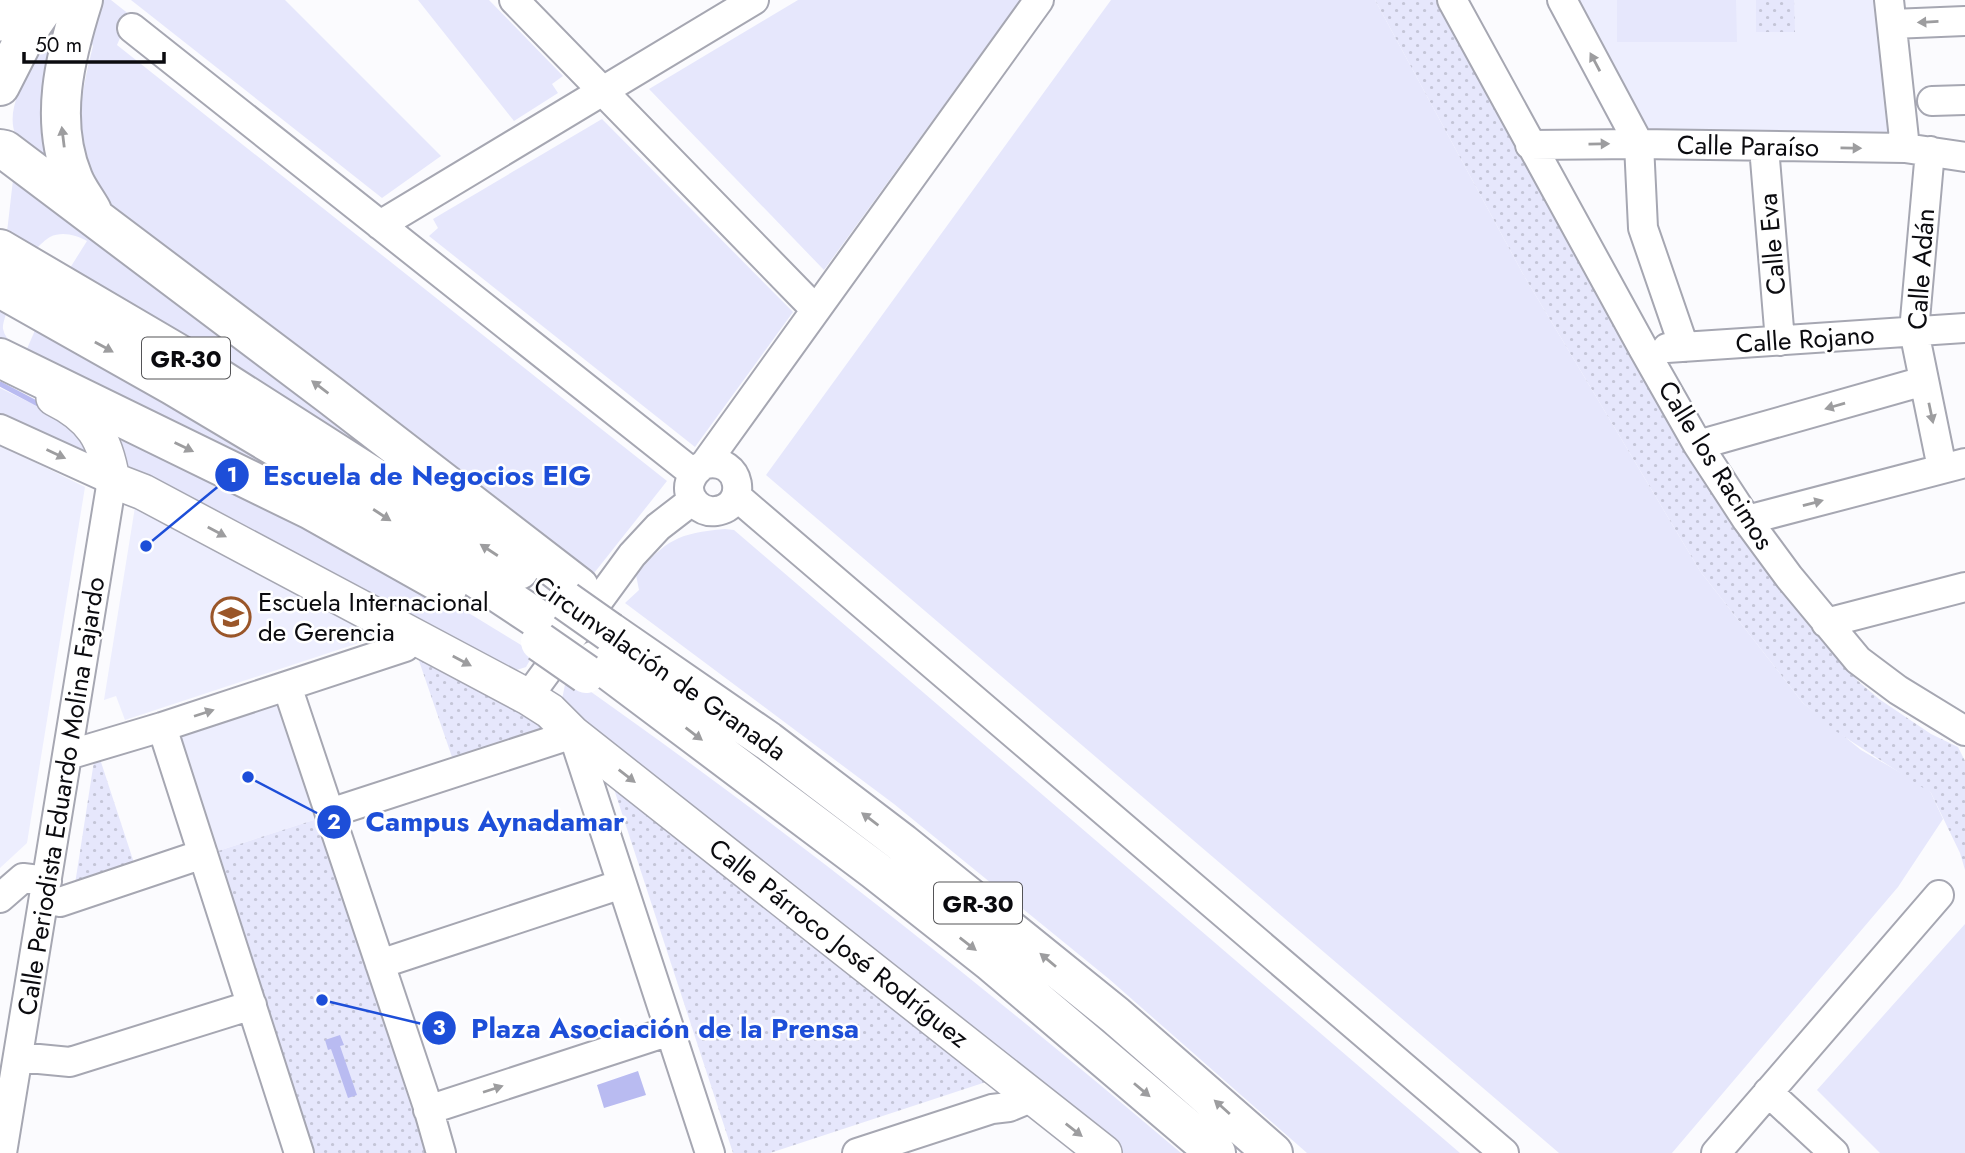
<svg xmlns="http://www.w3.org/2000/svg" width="1965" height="1153" viewBox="0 0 1965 1153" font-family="Jost,sans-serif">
<defs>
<pattern id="park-dots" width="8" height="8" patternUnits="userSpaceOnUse" patternTransform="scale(1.75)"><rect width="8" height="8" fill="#e6e7fc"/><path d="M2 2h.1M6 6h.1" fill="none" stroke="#c4c5d7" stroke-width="1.8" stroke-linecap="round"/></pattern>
</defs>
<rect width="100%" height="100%" fill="#fbfbfe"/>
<!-- built -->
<path fill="#edeefe" d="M 1573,0 L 1877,0 L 1892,133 L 1644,131 Z
M 0,445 L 85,487 L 27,843 L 0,868 Z
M 135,507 L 380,636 L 125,720 L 116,696 L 104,700 Z
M 281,701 L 320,818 L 215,852 L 176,735 Z"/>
<!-- grass -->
<path fill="#e6e7fc" d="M 102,0 L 111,0 L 130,15 L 117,45 L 667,481 L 587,582 L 112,209 C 101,192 90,175 84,155 C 74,125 85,77 93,46 L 87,35 Z
M 131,0 L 285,0 L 441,156 L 382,198 Z
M 418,0 L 489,0 L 563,76 L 552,84 L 558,93 L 514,121 Z
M 798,0 L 1020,0 L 824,270 L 649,89 Z
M 1111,0 L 1375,0 L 1523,274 L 1700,571 L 1803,703 L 1861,750 L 1922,785 L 1931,793 L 1943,819 L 1898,887 L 1672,1153 L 1559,1153 L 766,475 Z
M 1617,0 L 1736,0 L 1737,42 L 1617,42 Z
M 64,20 L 60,177 C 50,167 23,147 16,136 C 0,101 45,47 64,20 Z
M 602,119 L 793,312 L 695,447 L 429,236 L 438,228 L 433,219 Z
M 14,171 L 454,503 L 264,384 L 70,268 L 87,241 C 76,235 62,231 50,237 C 46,239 40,245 37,248 C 29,257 1,319 3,329 C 6,342 16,345 26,351 L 36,328 L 260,459 L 369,529 L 0,343 L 0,253 L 7,232 Z
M 0,388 L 87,430 L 100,464 L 0,420 Z
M 122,440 L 132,440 L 449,601 L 534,653 L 526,667 L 507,673 L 119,473 L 118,449 Z
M 725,529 L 734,530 L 1460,1153 L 1307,1153 L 1109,979 L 894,804 L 625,603 L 639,590 L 636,575 C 666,540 678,533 725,529 Z
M 567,675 C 780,824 983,985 1181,1153 L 1116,1153 L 561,704 Z
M 1965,924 L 1965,1153 L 1880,1153 L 1817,1090 Z"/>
<!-- park -->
<path fill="url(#park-dots)" d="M 1375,0 L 1442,0 L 1747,536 L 1800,615 L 1858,681 L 1879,699 L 1931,734 L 1958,747 L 1965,761 L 1965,870 L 1960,853 L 1931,793 L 1837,732 L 1803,703 L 1700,571 L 1523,274 Z
M 1756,0 L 1794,0 L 1795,32 L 1756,32 Z
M 417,655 L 540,723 L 544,730 L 453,760 Z
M 100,759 L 135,866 L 75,884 L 94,761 Z
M 613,786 L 986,1082 L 770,1153 L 733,1153 Z
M 320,818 L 429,1153 L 313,1153 L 215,852 Z"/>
<!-- water -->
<path fill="#b9bbf1" d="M 340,1035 L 344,1045 L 340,1046 L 357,1095 L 348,1098 L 331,1049 L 328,1050 L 325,1040 Z
M 638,1071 L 646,1095 L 604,1108 L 597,1085 Z"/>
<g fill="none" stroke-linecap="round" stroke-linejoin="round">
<!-- stream -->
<path stroke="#b9bbf1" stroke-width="5" d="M 0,384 L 42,406"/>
<!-- minor casing -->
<g stroke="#a6a7b2" stroke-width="32">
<path id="minor" d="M 514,0 L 815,309
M 1452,0 L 1644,350 L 1698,445 L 1747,520 L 1789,577 L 1858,660 L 1898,690 L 1965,731
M 1562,0 L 1639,144 L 1643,228 L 1684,347
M 1889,0 L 1905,148
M 1892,24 L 1965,21
M 132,28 L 693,473
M 1932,101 L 1965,100
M 1530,145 L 1639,144 L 1905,148 L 1965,157
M 1764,147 L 1780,341
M 1930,151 L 1914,331 L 1942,468
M 380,225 L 754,0
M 1667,348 L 1965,328
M 0,429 L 112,480 L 2,1153
M 1698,445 L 1924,381
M 705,464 C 742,456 749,507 716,511 C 709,512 702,510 696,504 C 682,490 691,472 705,464 L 1039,0
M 736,496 L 1504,1153
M 1747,520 L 1965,463
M 1826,623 L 1965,587
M 287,686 L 427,1104 L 441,1153
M 528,697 L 632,555 L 658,527 L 693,500
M 162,727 L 299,1153
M 68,755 L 162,727 L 405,647 L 412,635
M 330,813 L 573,734 L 710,1153
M 0,898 L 23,878 L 47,881
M 44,899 L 60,902 L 203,854
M 380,964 L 622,884
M 18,1057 L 70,1062 L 252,1005
M 1768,1092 L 1834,1153
M 428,1110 L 670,1031
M 857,1153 L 992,1109 L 1009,1107 L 1033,1097
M 1716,1153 L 1939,895"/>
</g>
<!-- major casing -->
<g stroke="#a6a7b2" stroke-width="38">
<path id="major" d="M 0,23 L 16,0
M 54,398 C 93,417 105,439 112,480 L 143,492 L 528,697 L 550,711 L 573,734 L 1104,1153"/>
</g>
<!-- highway casing -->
<g stroke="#a6a7b2" stroke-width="42">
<path id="highway" d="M 83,0 C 65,57 49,120 73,178 C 77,189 86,200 92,211
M 0,86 L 29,29 L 49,0
M 0,149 L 5,150 L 330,395 L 579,587
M 0,249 L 206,370 L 519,570
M 0,288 L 172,385 L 293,457 L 550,627
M 0,358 L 311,510 L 448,587
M 610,632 L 768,741 L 902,843 L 1115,1015 L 1273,1153
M 595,660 L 876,871 L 990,961 L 1216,1153"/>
</g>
<!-- minor -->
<use href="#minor" stroke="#fff" stroke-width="28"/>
<!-- major -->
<use href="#major" stroke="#fff" stroke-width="35"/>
<!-- highway -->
<use href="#highway" stroke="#fff" stroke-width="38"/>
<!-- highway-bridge casing -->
<g stroke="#a6a7b2" stroke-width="42" stroke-linecap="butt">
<path id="highway-bridge" d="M 566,601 L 610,632
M 540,642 L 586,674"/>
</g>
<!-- highway-bridge -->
<use href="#highway-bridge" stroke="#fff" stroke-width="38"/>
</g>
<!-- one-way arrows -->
<defs><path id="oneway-solid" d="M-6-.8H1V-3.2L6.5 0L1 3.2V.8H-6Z" transform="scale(1.75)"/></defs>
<g fill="#9d9d9f">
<use href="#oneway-solid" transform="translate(1928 22) rotate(177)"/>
<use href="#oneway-solid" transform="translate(1595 62) rotate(-118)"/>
<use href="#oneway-solid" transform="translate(63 137) rotate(-97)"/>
<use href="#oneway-solid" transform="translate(1599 144) rotate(-1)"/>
<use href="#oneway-solid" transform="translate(1851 148) rotate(1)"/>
<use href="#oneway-solid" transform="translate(104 347) rotate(29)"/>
<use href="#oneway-solid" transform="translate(320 387) rotate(-143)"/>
<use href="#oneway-solid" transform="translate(1835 406) rotate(164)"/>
<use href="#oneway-solid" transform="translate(1931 413) rotate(78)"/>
<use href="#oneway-solid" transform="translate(184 447) rotate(26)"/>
<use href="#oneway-solid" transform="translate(56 454) rotate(25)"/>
<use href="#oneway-solid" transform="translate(1813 503) rotate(-15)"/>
<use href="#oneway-solid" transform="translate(382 515) rotate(33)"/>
<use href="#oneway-solid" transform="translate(217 532) rotate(28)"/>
<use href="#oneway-solid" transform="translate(489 550) rotate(-147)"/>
<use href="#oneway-solid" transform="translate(462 661) rotate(28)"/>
<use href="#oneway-solid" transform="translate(204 713) rotate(-18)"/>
<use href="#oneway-solid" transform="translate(694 734) rotate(37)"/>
<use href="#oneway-solid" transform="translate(627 776) rotate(38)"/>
<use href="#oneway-solid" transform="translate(870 819) rotate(-143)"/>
<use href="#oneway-solid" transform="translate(968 944) rotate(38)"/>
<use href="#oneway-solid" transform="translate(1048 960) rotate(-140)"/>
<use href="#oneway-solid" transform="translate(493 1089) rotate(-18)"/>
<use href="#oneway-solid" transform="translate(1142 1090) rotate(40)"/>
<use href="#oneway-solid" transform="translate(1222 1107) rotate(-138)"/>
<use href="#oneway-solid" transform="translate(1074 1130) rotate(38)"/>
</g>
<!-- icons -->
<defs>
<g id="university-ring" transform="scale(2.0125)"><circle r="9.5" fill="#fff" stroke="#9a5629" stroke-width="1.5"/><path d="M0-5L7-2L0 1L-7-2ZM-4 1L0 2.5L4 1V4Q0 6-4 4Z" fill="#9a5629"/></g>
</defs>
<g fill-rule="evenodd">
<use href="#university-ring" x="231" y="617"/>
</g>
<g text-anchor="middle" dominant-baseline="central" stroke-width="5" stroke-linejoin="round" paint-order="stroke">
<!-- shield labels -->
<g fill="#fff" stroke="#545457" stroke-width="2">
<rect x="142" y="337.5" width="88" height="41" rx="5"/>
<rect x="934" y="882.5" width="88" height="41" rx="5"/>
</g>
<g font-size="24" font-weight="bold" fill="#0b0b0f">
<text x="186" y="358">GR-30</text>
<text x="978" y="903">GR-30</text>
</g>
<!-- street labels -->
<g font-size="26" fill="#0b0b0f" stroke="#fff">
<text transform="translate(1748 146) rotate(1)">Calle Paraíso</text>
<text transform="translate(1772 244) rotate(-95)">Calle Eva</text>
<text transform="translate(1921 269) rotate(-86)">Calle Adán</text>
<text transform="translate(1805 339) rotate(-4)">Calle Rojano</text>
<text transform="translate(1716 465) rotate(58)">Calle los Racimos</text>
<text transform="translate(660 668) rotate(35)">Circunvalación de Granada</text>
<text transform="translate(61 796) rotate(-81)">Calle Periodista Eduardo Molina Fajardo</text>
<text transform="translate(839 943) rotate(38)">Calle Párroco José Rodríguez</text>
</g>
<!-- poi labels -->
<g font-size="26" fill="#0b0b0f" stroke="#fff" text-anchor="start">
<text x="258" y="602">Escuela Internacional<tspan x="258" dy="30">de Gerencia</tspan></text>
</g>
</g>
<!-- callouts -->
<path fill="none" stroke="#1d4ed8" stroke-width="2.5" d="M146 546L232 475M248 777L334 822M322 1000L439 1028"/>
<g fill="#1d4ed8" stroke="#fff" stroke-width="2.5">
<circle cx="146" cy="546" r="7"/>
<circle cx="248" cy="777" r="7"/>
<circle cx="322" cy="1000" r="7"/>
<circle cx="232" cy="475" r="18"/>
<circle cx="334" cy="822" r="18"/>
<circle cx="439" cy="1028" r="18"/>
</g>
<g font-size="21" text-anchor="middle" font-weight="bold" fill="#fff">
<text x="232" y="482">1</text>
<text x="334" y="829">2</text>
<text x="439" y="1035">3</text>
</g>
<g font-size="28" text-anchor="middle" font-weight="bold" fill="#1d4ed8" stroke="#fff" stroke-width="5" stroke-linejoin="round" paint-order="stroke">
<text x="427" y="485">Escuela de Negocios EIG</text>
<text x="495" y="831">Campus Aynadamar</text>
<text x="665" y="1038">Plaza Asociación de la Prensa</text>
</g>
<!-- scale -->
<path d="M24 52v10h140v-10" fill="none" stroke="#0b0b0f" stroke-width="3.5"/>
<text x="35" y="52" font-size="21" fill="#0b0b0f" stroke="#ffffff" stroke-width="5" paint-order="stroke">50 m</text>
</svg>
